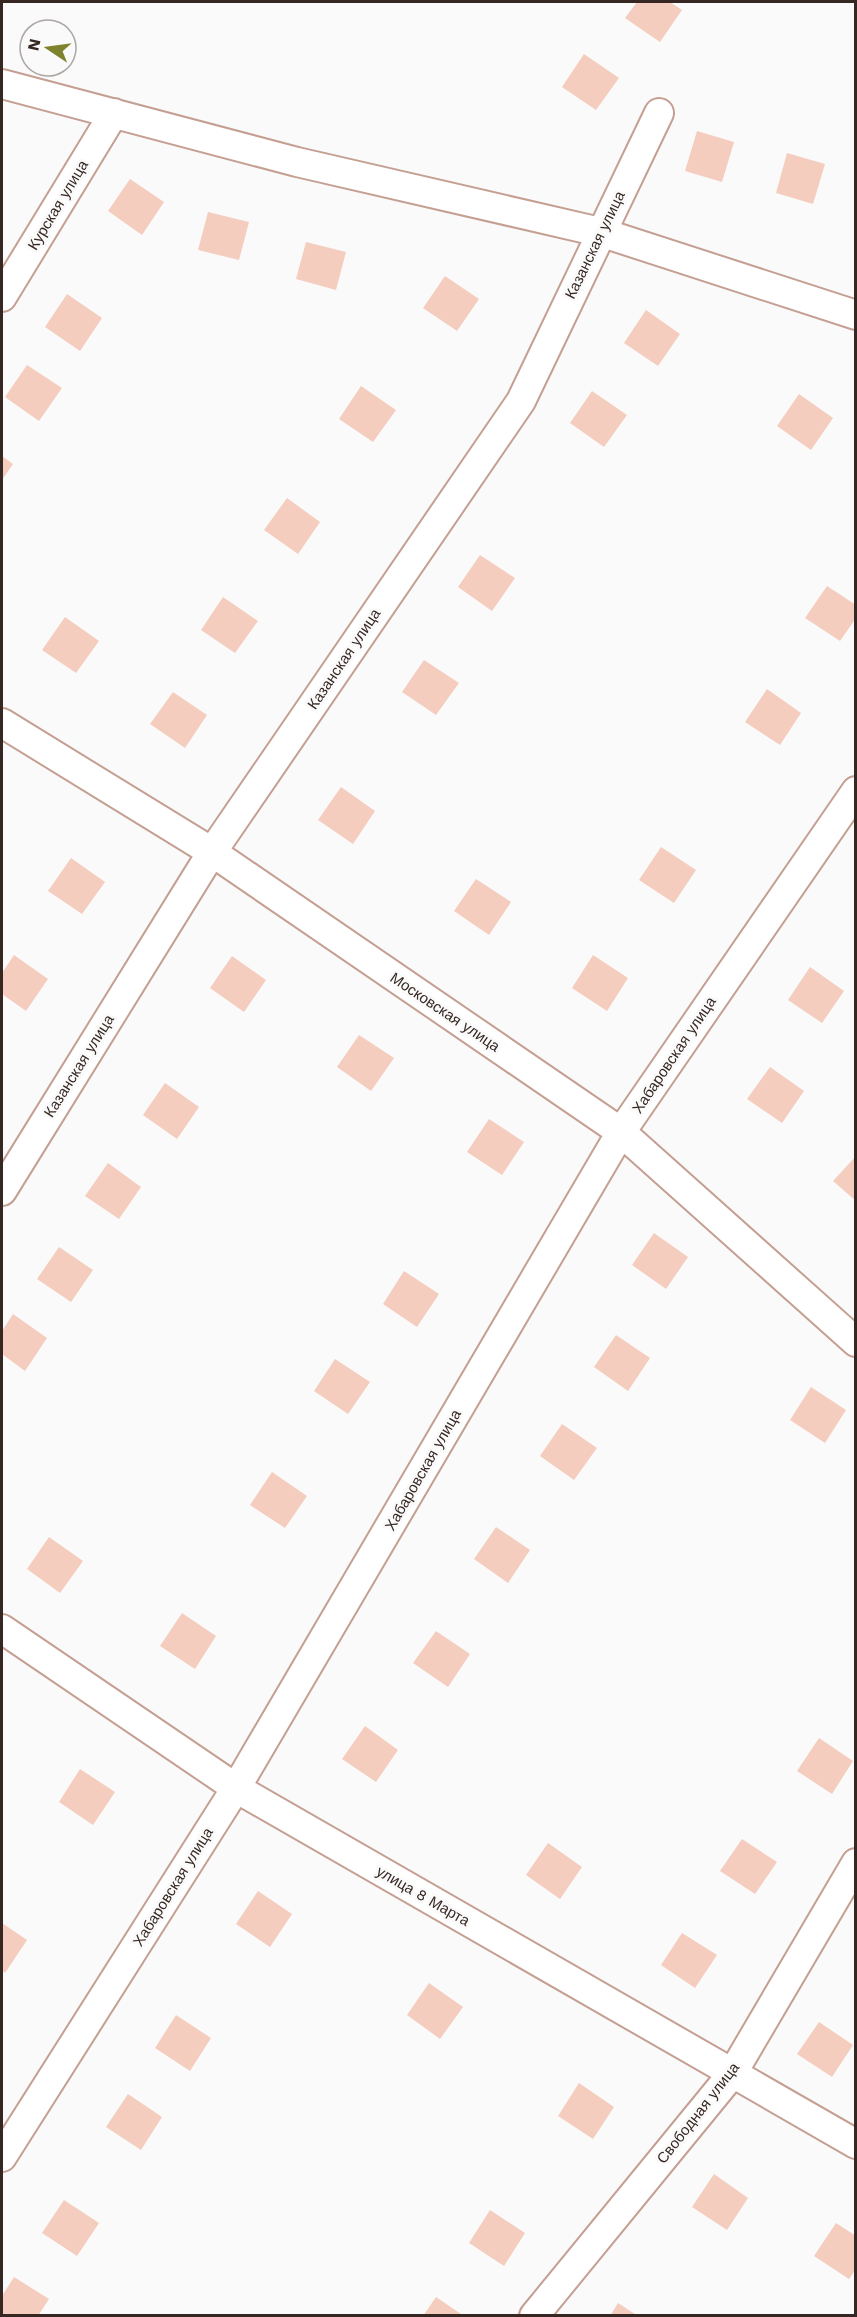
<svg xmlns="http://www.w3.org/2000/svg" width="857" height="2317" viewBox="0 0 857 2317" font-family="'Work Sans',sans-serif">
<rect width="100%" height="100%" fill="#fafafa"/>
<!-- building -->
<path fill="#f4cdbf" d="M 637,2 L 670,2 L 682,10 L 660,42 L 625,18 Z
M 584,54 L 619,78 L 596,110 L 562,87 Z
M 697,131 L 734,142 L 722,182 L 685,171 Z
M 787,153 L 825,164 L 813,204 L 776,193 Z
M 130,179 L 164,202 L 142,235 L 108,211 Z
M 208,212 L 249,222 L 239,260 L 198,250 Z
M 306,242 L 346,252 L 336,290 L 296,279 Z
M 445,276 L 479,299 L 457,331 L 423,308 Z
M 67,294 L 102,318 L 80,351 L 45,327 Z
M 646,310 L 680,334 L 658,366 L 624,343 Z
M 27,365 L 62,388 L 39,421 L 5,397 Z
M 361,386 L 396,410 L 373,442 L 339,419 Z
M 592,391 L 627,415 L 604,447 L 570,423 Z
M 799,394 L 833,418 L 811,450 L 777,426 Z
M 2,456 L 13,464 L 2,480 Z
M 287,498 L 320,522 L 298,554 L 264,530 Z
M 480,555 L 515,578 L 492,611 L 458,587 Z
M 827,586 L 856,605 L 856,618 L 840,641 L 805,618 Z
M 223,597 L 258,621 L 235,653 L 201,630 Z
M 65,617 L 99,641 L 76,673 L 42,650 Z
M 424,660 L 459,683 L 436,715 L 402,692 Z
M 767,689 L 801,713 L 780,745 L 745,722 Z
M 173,692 L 207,715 L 185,748 L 150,724 Z
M 341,787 L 375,811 L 353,844 L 318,820 Z
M 661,847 L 696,870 L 674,903 L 639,880 Z
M 71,858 L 105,882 L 82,914 L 48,891 Z
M 476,879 L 511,902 L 489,935 L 454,911 Z
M 14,955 L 48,979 L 26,1011 L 2,994 L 2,973 Z
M 593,955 L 628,978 L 607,1011 L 572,988 Z
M 232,956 L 266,980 L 244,1012 L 210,988 Z
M 810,967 L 844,991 L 822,1023 L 788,1000 Z
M 359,1035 L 394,1058 L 371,1091 L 337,1067 Z
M 770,1067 L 804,1091 L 782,1123 L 747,1099 Z
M 165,1083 L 199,1107 L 177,1139 L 143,1115 Z
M 489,1119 L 524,1142 L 502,1175 L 467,1152 Z
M 856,1156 L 856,1201 L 833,1181 Z
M 108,1163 L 141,1187 L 119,1219 L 85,1196 Z
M 654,1233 L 688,1257 L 666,1289 L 632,1265 Z
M 59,1247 L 93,1270 L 71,1302 L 37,1279 Z
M 404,1271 L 439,1294 L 417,1327 L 383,1304 Z
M 13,1314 L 47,1338 L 25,1371 L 2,1354 L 2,1331 Z
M 616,1335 L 650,1358 L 628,1391 L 594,1367 Z
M 335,1359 L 370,1382 L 348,1414 L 314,1391 Z
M 811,1387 L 846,1410 L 825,1443 L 790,1420 Z
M 562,1424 L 597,1448 L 574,1480 L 540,1456 Z
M 272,1472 L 307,1496 L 285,1528 L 250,1505 Z
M 496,1527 L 530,1550 L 508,1583 L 474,1559 Z
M 49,1537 L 83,1561 L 60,1593 L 27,1569 Z
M 182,1613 L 216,1636 L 195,1669 L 160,1646 Z
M 436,1631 L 470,1654 L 448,1687 L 413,1663 Z
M 365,1726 L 398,1750 L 376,1782 L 342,1759 Z
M 819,1738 L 853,1761 L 832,1794 L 797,1771 Z
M 80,1769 L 115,1792 L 93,1825 L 59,1802 Z
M 742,1839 L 777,1862 L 755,1894 L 720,1871 Z
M 548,1843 L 582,1867 L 560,1899 L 526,1875 Z
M 258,1891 L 292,1914 L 270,1947 L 236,1924 Z
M 2,1923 L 27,1940 L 5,1973 L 2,1970 Z
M 682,1933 L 717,1955 L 695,1988 L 661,1965 Z
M 429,1983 L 463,2007 L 440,2039 L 407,2015 Z
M 176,2015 L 211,2038 L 190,2071 L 155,2048 Z
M 819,2022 L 853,2045 L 832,2077 L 797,2054 Z
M 579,2083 L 614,2107 L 593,2139 L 558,2116 Z
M 128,2094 L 162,2117 L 141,2150 L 106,2127 Z
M 714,2174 L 748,2198 L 727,2230 L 692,2207 Z
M 64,2200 L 99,2223 L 77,2256 L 42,2233 Z
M 490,2210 L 525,2233 L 504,2266 L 469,2243 Z
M 836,2223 L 856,2236 L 856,2269 L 849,2279 L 814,2256 Z
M 14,2277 L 49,2299 L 38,2316 L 2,2316 L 2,2296 Z
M 436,2297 L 464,2316 L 423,2316 Z
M 618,2303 L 638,2316 L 610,2316 Z"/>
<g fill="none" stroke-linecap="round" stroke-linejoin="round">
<!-- minor casing -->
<g stroke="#c49f92" stroke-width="32">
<path id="minor" d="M 2,84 L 297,162 L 600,232 L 856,315
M 2,297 L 114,113
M 2,723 L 212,852 L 621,1132 L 856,1342
M 2,1191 L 212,852 L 521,401 L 659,113
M 2,1629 L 236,1788 L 856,2144
M 2,2157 L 236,1788 L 621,1132 L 856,791
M 534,2316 L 732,2074 L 856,1863"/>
</g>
<!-- minor -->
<use href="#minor" stroke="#fff" stroke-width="28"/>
</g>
<g text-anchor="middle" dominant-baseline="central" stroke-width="6" stroke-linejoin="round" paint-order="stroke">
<!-- street labels -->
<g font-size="15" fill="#362722" stroke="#fafafa">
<text transform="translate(58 205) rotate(-59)">Курская улица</text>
<text transform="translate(595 245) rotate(-64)">Казанская улица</text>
<text transform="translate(344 659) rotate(-56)">Казанская улица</text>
<text transform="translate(445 1012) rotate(34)">Московская улица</text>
<text transform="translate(674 1055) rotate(-56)">Хабаровская улица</text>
<text transform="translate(79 1066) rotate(-58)">Казанская улица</text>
<text transform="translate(423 1470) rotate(-60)">Хабаровская улица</text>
<text transform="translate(173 1887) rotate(-58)">Хабаровская улица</text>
<text transform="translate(423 1896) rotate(30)">улица 8 Марта</text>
<text transform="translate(698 2113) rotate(-52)">Свободная улица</text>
</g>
</g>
<!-- border -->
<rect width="857" height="2317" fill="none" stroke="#362722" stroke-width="6"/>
<!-- north arrow -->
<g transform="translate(48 48) rotate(283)"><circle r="28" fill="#fafafa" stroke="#aca6a4" stroke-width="1.5"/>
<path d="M0-4.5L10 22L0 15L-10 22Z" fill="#7f832d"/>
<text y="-9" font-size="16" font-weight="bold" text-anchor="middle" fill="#362722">N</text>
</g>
</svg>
